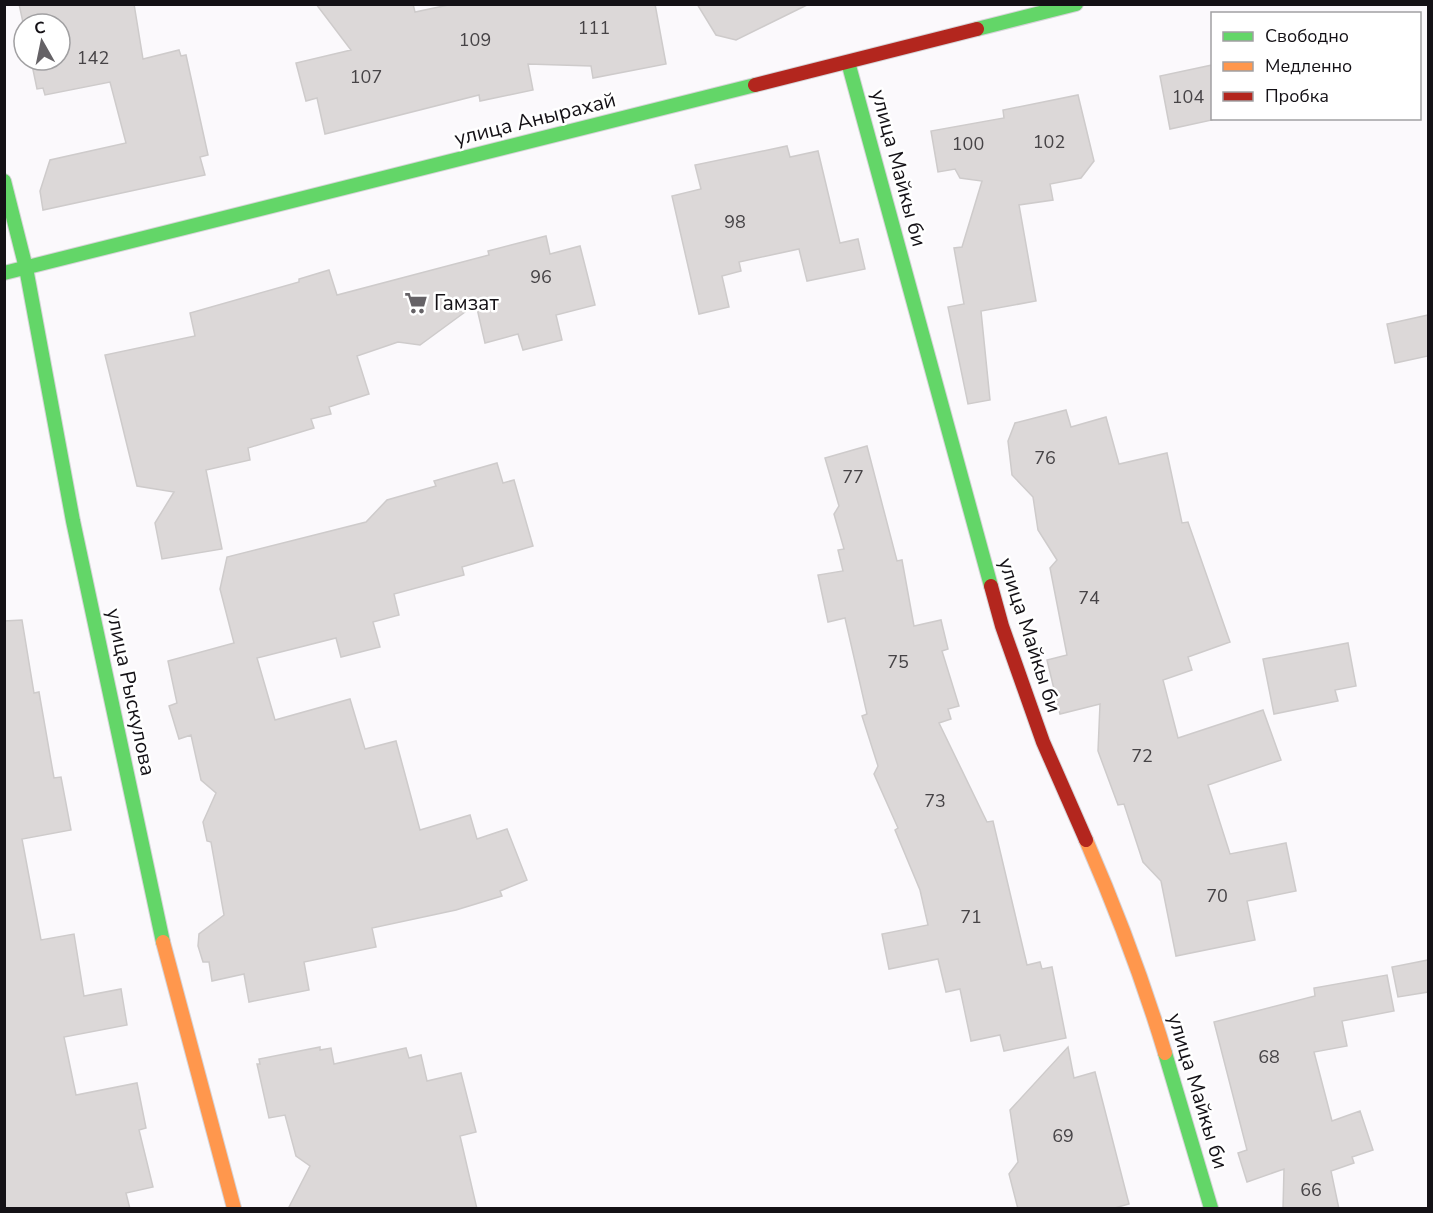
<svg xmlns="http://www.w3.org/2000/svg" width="1433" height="1213" viewBox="0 0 1433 1213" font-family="'Nunito Sans',sans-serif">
<rect width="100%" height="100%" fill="#fbf9fc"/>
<!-- building -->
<path fill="#dcd8d8" stroke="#cecbcb" stroke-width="1.5" d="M 19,4 L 134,4 L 143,59 L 179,50 L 181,56 L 186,55 L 208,155 L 200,157 L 205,175 L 43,210 L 40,191 L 50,160 L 126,143 L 110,82 L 45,95 L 43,88 L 37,89 L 31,60 L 60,60 L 60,24 L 24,24 L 24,27 Z
M 316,4 L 413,4 L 415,12 L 453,4 L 655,4 L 666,64 L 593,78 L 591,66 L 528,64 L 533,90 L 480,101 L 479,95 L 325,134 L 317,98 L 306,101 L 296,63 L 351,50 Z
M 697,4 L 809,4 L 736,40 L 716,35 Z
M 1212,65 L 1212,120 L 1170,129 L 1160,76 Z
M 1078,95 L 1094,161 L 1081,178 L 1050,184 L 1053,200 L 1019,205 L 1036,301 L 981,311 L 990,400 L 968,404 L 948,307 L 964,304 L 954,248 L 962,247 L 982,181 L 960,178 L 955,169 L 938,172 L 931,131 L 1004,118 L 1003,110 Z
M 787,146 L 790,157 L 818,151 L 840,243 L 858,239 L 865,269 L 807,281 L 799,249 L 739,262 L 741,271 L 722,276 L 729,307 L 699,314 L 672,196 L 701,189 L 695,165 Z
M 546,236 L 550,254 L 580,246 L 595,305 L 556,315 L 562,340 L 523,350 L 518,334 L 485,343 L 476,304 L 420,345 L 398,342 L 357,356 L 369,394 L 329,407 L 331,414 L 311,419 L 314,428 L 248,448 L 250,460 L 206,470 L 222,549 L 162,559 L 155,523 L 174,492 L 137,486 L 105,355 L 195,336 L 190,313 L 299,282 L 299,279 L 329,270 L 337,295 L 489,255 L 488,251 Z
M 1428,315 L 1428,356 L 1395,363 L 1387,324 Z
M 1066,410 L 1071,427 L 1106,417 L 1119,464 L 1167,453 L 1182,523 L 1188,522 L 1230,642 L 1188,657 L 1192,670 L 1163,680 L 1178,738 L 1263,710 L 1281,760 L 1208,785 L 1230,854 L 1286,843 L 1296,891 L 1247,901 L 1255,940 L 1176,956 L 1161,881 L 1143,862 L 1124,804 L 1118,805 L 1098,751 L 1100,704 L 1060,714 L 1047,660 L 1067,655 L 1050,568 L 1057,560 L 1038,530 L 1033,497 L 1012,475 L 1008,441 L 1015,423 Z
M 867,446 L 897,561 L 902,560 L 914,626 L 941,620 L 948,649 L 942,651 L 959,706 L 948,709 L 951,719 L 939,723 L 987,822 L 993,821 L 1027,965 L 1040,962 L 1042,969 L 1052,967 L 1066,1038 L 1004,1051 L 1000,1035 L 971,1041 L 960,989 L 946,992 L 938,959 L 889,969 L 882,934 L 928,925 L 920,890 L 895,830 L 898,828 L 874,774 L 878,766 L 862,716 L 867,714 L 845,618 L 828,622 L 818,575 L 843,571 L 838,550 L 844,549 L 834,514 L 839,506 L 825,458 Z
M 497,463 L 503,483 L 514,480 L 533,546 L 462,567 L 464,575 L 394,594 L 399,615 L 373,622 L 380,647 L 341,657 L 336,638 L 257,658 L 275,720 L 350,699 L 365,749 L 396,741 L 420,830 L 470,815 L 477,839 L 507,829 L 527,880 L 500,891 L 502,896 L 456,910 L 372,928 L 376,947 L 304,962 L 309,990 L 249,1002 L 244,974 L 212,981 L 209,962 L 203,962 L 198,946 L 199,934 L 224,915 L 211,842 L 207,841 L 203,822 L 216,793 L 201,780 L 191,735 L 179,739 L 169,706 L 177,703 L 168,661 L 234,643 L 220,589 L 227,557 L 366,522 L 387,500 L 436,486 L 434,481 Z
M 22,620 L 34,693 L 39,692 L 54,778 L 61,777 L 71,830 L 22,839 L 41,940 L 74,934 L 84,996 L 121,989 L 127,1025 L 64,1037 L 76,1095 L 137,1083 L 146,1128 L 139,1130 L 153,1187 L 126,1193 L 130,1209 L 4,1209 L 4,621 Z
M 1348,643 L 1356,686 L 1335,690 L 1338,701 L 1274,714 L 1263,659 Z
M 1428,960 L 1428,992 L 1398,997 L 1392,967 Z
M 1387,975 L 1394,1011 L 1342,1021 L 1347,1046 L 1314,1052 L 1332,1121 L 1360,1111 L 1373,1150 L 1352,1157 L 1354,1163 L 1331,1171 L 1339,1209 L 1283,1209 L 1284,1169 L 1247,1182 L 1238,1153 L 1247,1150 L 1214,1022 L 1315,996 L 1314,988 Z
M 320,1047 L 320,1050 L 331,1048 L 334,1064 L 406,1048 L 409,1058 L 421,1055 L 427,1081 L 461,1073 L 476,1132 L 460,1136 L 477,1209 L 288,1209 L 310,1166 L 296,1156 L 285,1115 L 269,1118 L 257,1064 L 260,1064 L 259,1059 Z
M 1068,1047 L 1074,1078 L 1095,1072 L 1129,1204 L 1111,1209 L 1018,1209 L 1009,1174 L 1018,1162 L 1010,1110 Z"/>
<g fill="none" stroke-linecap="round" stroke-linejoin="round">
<!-- fast casing -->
<g stroke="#d6d4d8" stroke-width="16">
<path id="fast" d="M 977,29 L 1076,4
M 848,62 L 991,586
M 4,181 L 26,268 L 73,521 L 163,942
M 4,273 L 755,85
M 1165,1053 L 1211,1208"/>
</g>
<!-- slow casing -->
<g stroke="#d6d4d8" stroke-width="16">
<path id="slow" d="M 1086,840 C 1116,909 1143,980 1165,1053
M 163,942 L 234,1208"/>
</g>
<!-- jam casing -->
<g stroke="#d6d4d8" stroke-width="16">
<path id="jam" d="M 755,85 L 977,29
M 991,586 L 1002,626 L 1043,742 L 1086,840"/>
</g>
<!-- fast -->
<use href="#fast" stroke="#63d668" stroke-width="14"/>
<!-- slow -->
<use href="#slow" stroke="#ff974d" stroke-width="14"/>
<!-- jam -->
<use href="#jam" stroke="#b3261e" stroke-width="14"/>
</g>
<!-- icons -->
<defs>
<g id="supermarket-bare" transform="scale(1.8)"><path d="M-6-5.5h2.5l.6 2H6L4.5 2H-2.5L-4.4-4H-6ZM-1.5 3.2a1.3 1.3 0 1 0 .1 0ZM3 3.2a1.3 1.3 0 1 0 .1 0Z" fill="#656266" stroke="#fff" stroke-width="2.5" paint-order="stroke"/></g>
</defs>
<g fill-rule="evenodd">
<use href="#supermarket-bare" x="416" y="303"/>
</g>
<g text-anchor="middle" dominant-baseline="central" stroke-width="5" stroke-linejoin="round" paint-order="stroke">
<!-- number labels -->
<g font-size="18" fill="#464346">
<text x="594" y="28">111</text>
<text x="475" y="40">109</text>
<text x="93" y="58">142</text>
<text x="366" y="77">107</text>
<text x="1188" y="97">104</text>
<text x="1049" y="142">102</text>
<text x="968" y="144">100</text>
<text x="735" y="222">98</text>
<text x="541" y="277">96</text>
<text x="1045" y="458">76</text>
<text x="853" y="477">77</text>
<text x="1089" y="598">74</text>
<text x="898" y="662">75</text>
<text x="1142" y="756">72</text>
<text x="935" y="801">73</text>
<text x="1217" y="896">70</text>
<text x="971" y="917">71</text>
<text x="1269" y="1057">68</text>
<text x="1063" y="1136">69</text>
<text x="1311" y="1190">66</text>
</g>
<!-- street labels -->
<g font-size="21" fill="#141116" stroke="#fff">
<text transform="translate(535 119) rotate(-14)">улица Анырахай</text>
<text transform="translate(899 168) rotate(75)">улица Майкы би</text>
<text transform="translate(1030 635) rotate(72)">улица Майкы би</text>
<text transform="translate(131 692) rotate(78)">улица Рыскулова</text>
<text transform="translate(1198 1091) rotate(73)">улица Майкы би</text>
</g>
<!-- poi labels -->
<g font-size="21" fill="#141116" stroke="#fff" text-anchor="start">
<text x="434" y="303">Гамзат</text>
</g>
</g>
<!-- border -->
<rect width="1433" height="1213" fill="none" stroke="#141116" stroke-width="12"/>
<!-- legend -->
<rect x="1211" y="12" width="210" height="108" fill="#ffffff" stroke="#a1a0a2" stroke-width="1.5"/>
<rect x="1223" y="32" width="30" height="9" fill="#63d668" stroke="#a1a0a2" stroke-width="1.5"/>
<text x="1265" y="42" font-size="18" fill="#141116">Свободно</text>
<rect x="1223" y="62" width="30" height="9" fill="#ff974d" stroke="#a1a0a2" stroke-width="1.5"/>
<text x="1265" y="72" font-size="18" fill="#141116">Медленно</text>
<rect x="1223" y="92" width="30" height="9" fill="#b3261e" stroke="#a1a0a2" stroke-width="1.5"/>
<text x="1265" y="102" font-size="18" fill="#141116">Пробка</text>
<!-- north arrow -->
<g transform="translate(42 42) rotate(351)"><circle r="28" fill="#ffffff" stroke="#a1a0a2" stroke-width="1.5"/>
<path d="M0-4.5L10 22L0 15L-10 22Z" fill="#656266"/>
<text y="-9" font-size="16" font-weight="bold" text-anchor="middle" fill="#141116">С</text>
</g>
</svg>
